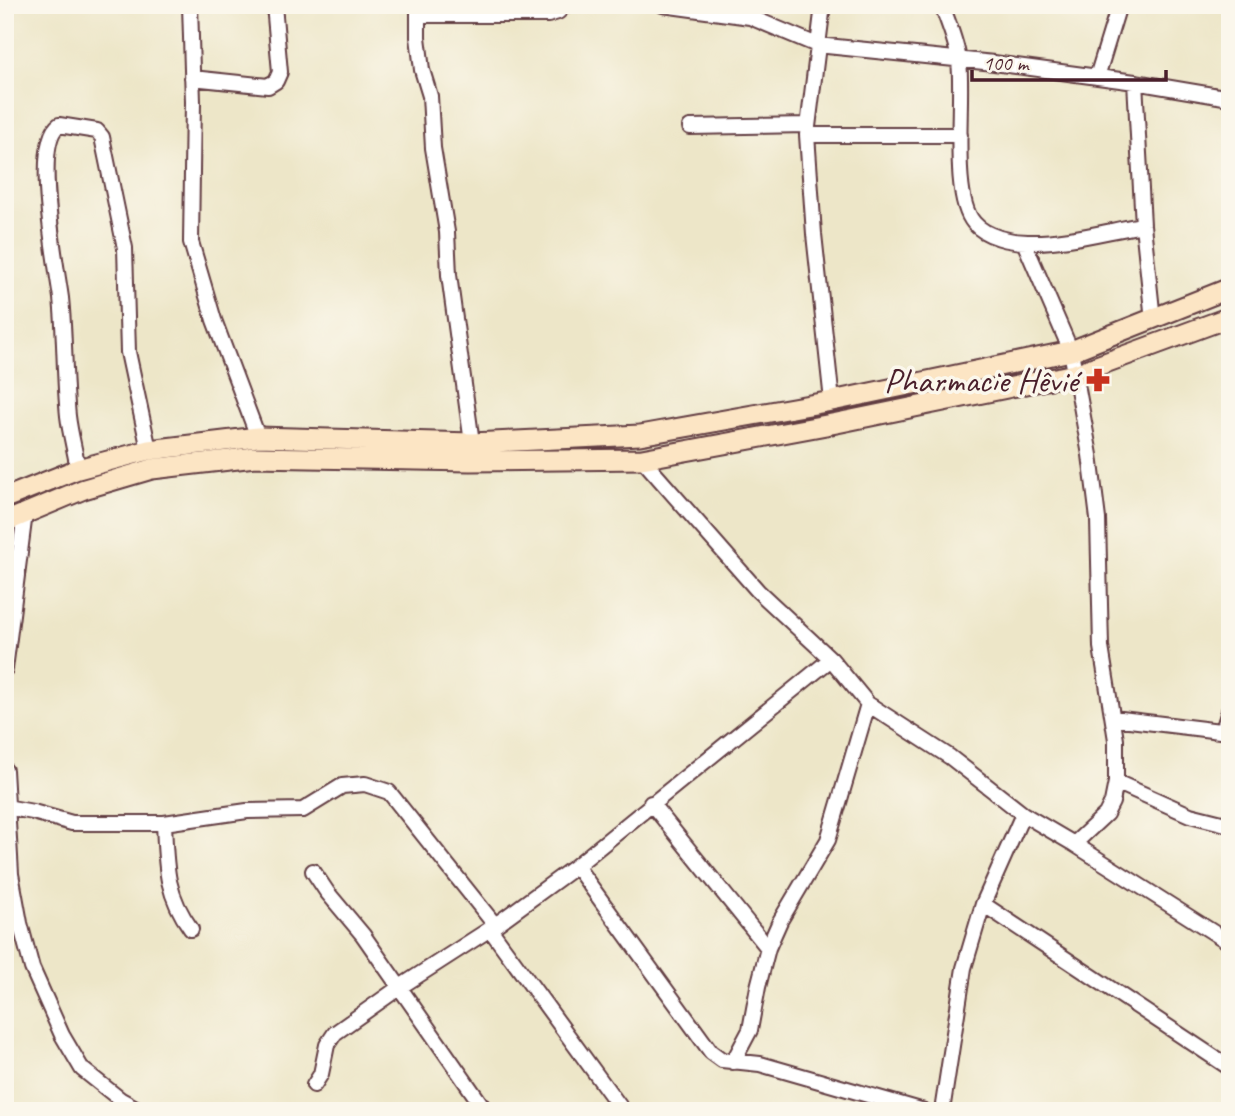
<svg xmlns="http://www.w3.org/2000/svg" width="1235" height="1116" viewBox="0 0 1235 1116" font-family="Caveat,sans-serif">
<rect width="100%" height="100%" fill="#fbf7ec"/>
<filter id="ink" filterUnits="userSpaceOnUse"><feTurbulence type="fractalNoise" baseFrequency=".0143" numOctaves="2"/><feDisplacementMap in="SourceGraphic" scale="14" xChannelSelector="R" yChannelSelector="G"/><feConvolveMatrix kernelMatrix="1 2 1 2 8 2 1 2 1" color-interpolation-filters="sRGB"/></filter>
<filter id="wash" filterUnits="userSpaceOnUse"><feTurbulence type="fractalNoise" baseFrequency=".00686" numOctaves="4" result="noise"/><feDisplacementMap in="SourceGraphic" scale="28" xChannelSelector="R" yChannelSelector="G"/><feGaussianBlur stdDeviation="1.57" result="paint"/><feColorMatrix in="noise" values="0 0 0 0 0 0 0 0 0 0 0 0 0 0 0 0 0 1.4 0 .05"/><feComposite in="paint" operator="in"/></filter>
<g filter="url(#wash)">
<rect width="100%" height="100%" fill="#ede6c8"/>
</g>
<g filter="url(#ink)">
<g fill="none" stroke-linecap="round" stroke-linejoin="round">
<!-- street casing -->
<g stroke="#623d43" stroke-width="18">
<path id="street" d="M 190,5 L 193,102 L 191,242 L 214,320 L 258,437
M 418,5 L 418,37 L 422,70 L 430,96 L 433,148 L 447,232 L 449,275 L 472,443
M 663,5 L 750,17 L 817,45 L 994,63 L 1135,82 L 1230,98
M 823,5 L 807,135 L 814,234 L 832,401
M 942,5 C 948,23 957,43 959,61 C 964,99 950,196 974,223 C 986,237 1011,242 1028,242 C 1066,243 1106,231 1143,225
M 418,15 L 548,15 L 558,12 L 565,5
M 1097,77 L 1119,5
M 192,78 L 268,86 L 276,81 L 280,72 L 274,5
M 1135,82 L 1143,225 L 1153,320
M 690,127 L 806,125
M 807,135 L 960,135
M 1024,242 L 1071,351 L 1090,455 L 1098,519 L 1101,647 L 1116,740 L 1116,782 L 1112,802 L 1106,814 L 1074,844
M 642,459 L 758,591 L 831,659 L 868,704 L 950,757 L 1023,814 L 1074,844 L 1230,943
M 78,469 C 75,451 70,433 68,416 C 64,377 65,337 61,298 C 57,267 32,144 59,125 L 97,131 L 102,137 L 125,248 L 128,352 L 149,450
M 5,669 L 25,513
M 1113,718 L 1220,731 L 1224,727 L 1230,708
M 5,770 L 11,874 L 20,923 L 32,968 L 62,1035 L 82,1069 L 121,1100 L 141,1111
M 1116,782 L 1190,815 L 1230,825
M 651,803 L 768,948
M 6,807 L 33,812 L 72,823 L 164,823 L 247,811 L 303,810 L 342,786 L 365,784 L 389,792 L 495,925
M 164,823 C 166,865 165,893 191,929
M 576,866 L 711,1052 L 722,1060 L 760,1064 L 924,1111
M 313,871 L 327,892 L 363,935 L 483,1107
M 983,904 L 1230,1068
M 490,929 L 623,1111
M 733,1062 L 750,1030 L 758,987 L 768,948 L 780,921 L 828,840 L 868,704
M 314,1085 L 321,1074 L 327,1045 L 335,1033 L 400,987 L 490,929 L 576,866 L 831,659
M 942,1111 L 964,968 L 983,904 L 1023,814"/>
</g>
<!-- secondary casing -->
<g stroke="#623d43" stroke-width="23">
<path id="secondary" d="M 5,498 L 78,469 L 149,450 L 258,437 L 472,443 L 640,435 L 832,401 L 1071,351 L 1230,288
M 5,522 L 84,489 L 152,469 L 255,457 L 470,461 L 642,459 L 837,423 L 1075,374 L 1230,317"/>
</g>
<!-- street -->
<use href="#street" stroke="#fff" stroke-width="14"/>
<!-- secondary -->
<use href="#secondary" stroke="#fce5c4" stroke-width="19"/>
</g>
</g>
<!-- icons -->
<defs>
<g id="pharmacy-bare" transform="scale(1.89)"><path d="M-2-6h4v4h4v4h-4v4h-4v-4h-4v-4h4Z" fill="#c8321e" stroke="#fbf7ec" stroke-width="2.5" paint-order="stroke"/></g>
</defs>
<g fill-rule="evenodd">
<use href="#pharmacy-bare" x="1098" y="380"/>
</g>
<g text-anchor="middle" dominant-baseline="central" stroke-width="7" stroke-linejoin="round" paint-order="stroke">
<!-- poi labels -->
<g font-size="35" fill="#4a1f2b" stroke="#fbf7ec" text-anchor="end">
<text x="1078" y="380">Pharmacie Hêvié</text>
</g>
</g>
<!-- margin -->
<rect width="1235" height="1116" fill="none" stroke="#fbf7ec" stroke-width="28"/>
<!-- scale -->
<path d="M972 70v10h194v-10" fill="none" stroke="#4a1f2b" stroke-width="3.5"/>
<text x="983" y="70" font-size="21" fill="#4a1f2b" stroke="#fbf7ec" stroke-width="5" paint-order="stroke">100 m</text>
</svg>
